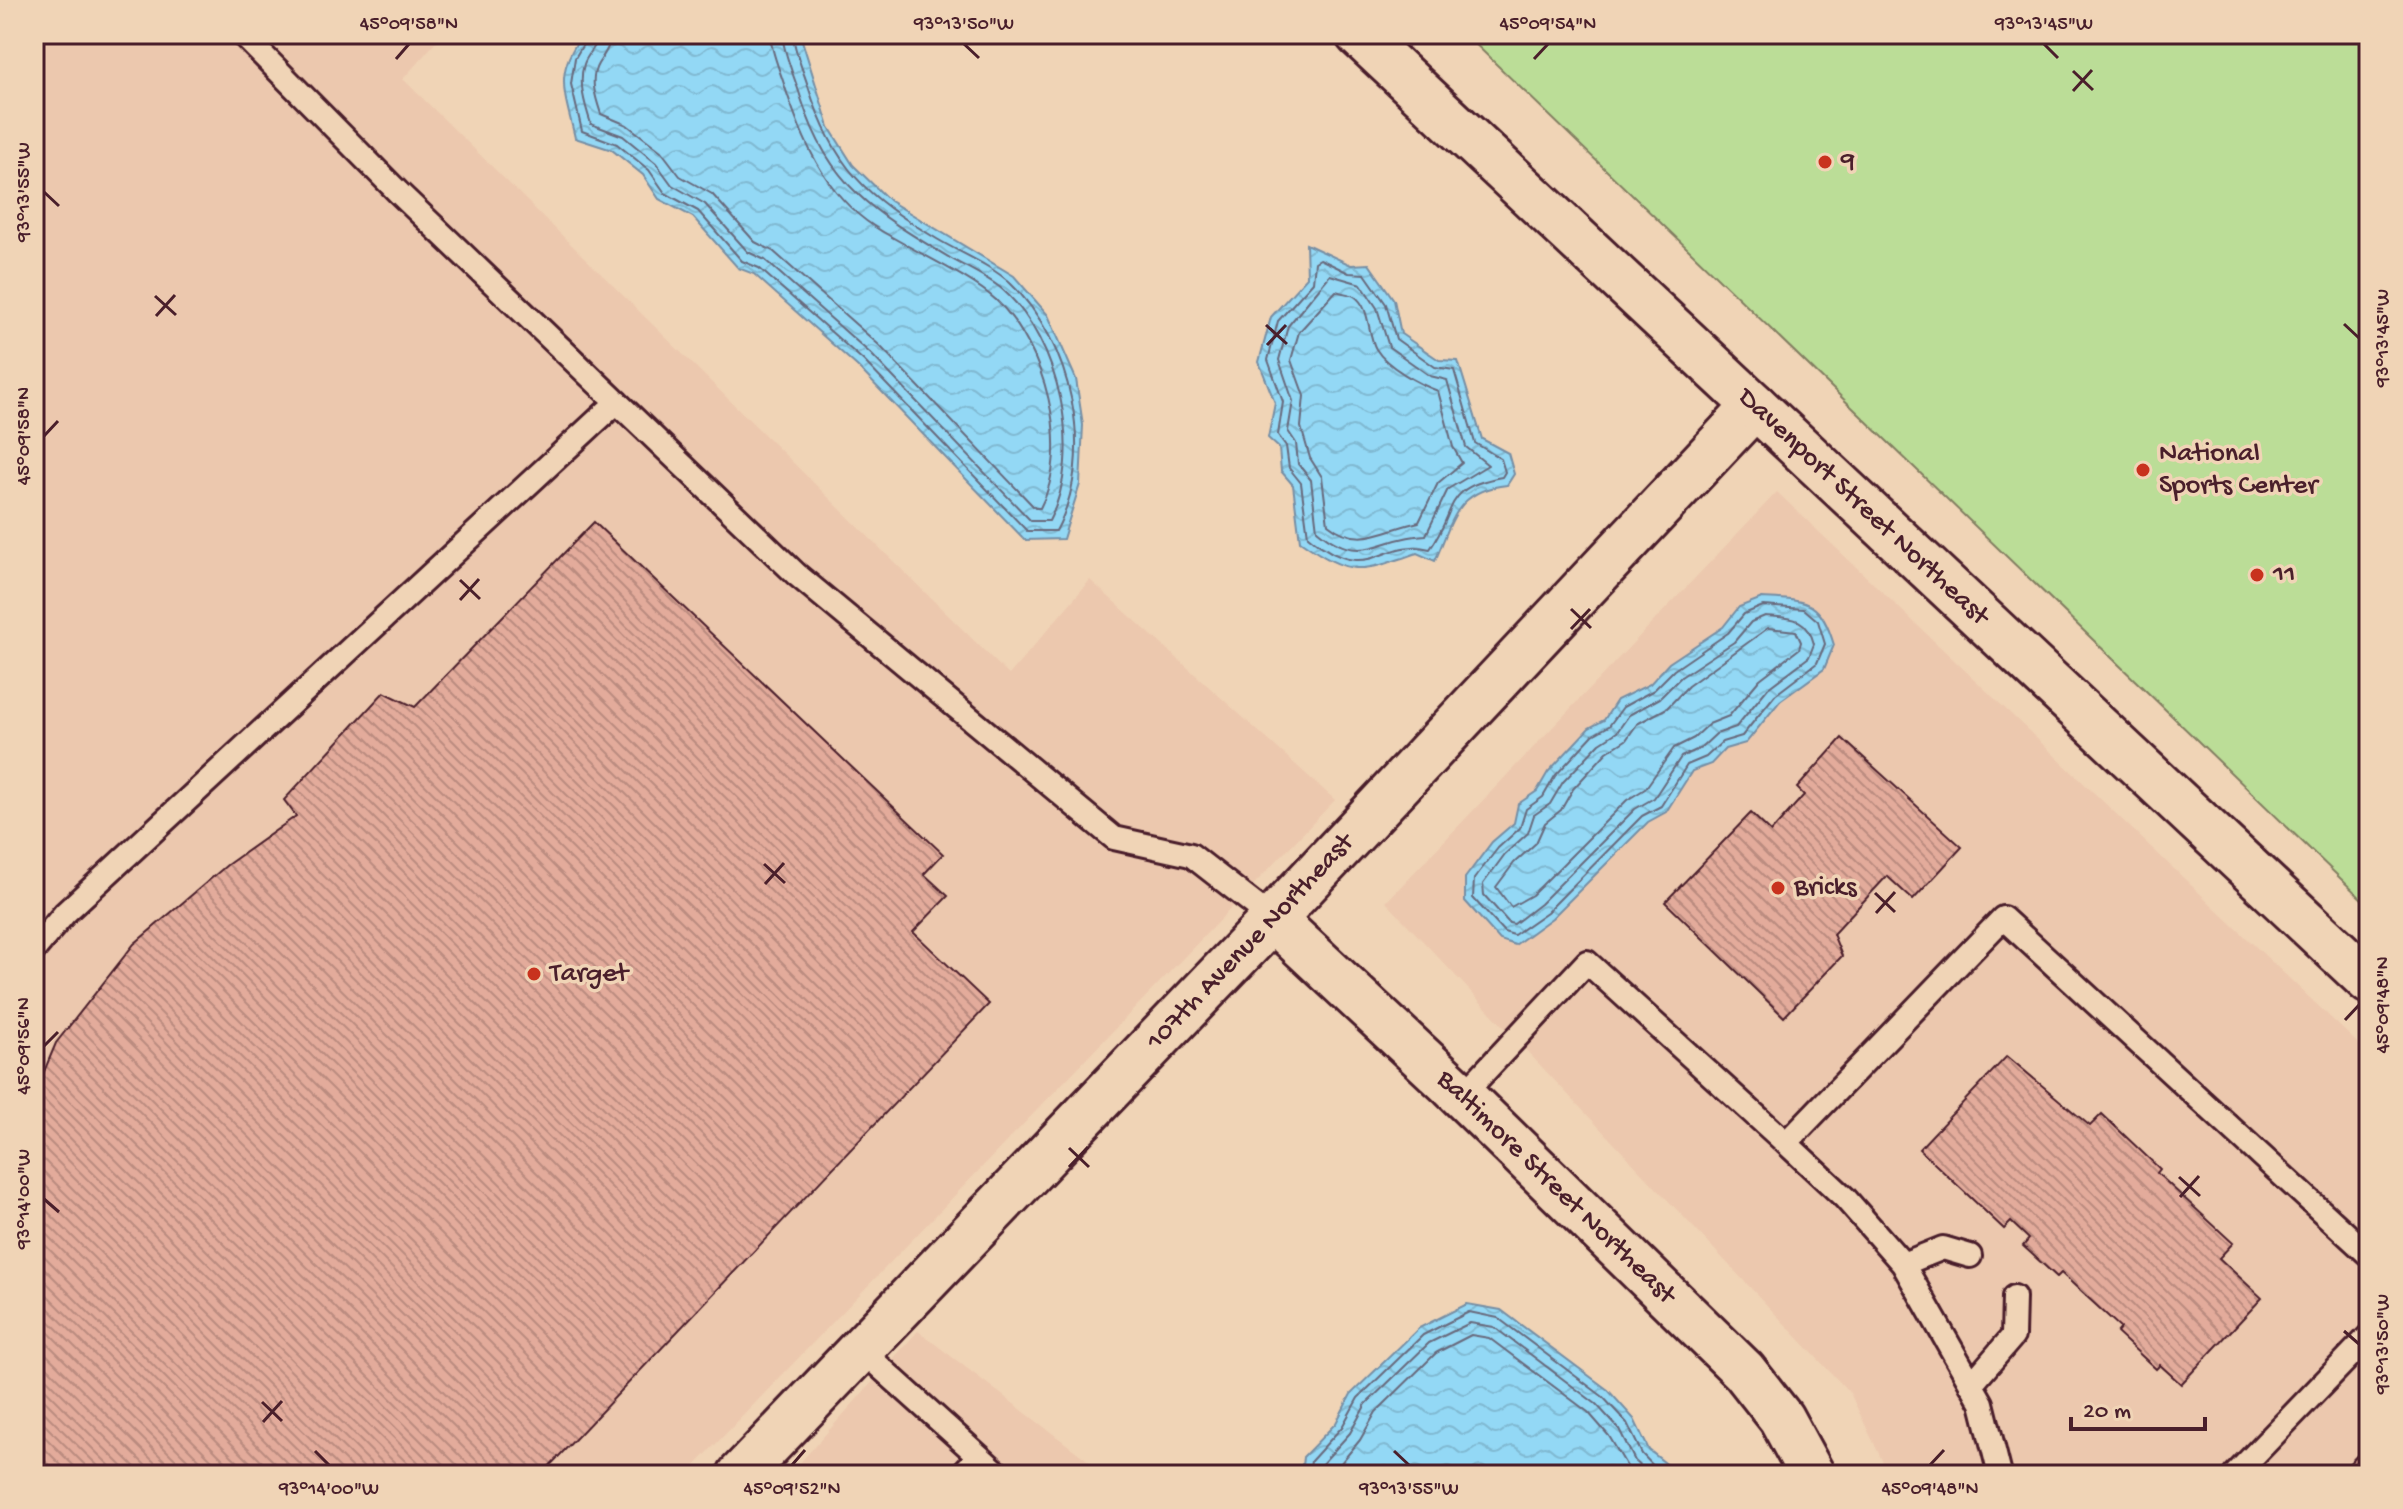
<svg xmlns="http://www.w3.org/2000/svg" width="2403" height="1509" viewBox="0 0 2403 1509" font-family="'Gochi Hand',sans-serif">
<defs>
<pattern id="water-waves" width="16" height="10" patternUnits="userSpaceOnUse" patternTransform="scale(2)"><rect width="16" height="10" fill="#93d8f5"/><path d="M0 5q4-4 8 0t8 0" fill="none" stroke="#80b9d2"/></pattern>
<pattern id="building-back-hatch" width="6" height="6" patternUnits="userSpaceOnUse" patternTransform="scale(2)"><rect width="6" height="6" fill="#e3ab9b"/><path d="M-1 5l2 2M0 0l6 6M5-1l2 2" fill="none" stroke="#ba8b7f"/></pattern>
</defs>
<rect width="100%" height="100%" fill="#f0d4b6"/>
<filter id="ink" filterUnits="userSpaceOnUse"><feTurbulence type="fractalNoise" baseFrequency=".0125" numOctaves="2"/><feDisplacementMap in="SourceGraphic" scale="16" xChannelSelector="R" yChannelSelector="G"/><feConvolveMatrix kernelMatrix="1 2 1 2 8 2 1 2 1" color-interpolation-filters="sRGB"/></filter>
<g filter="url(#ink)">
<!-- built -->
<path fill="#ecc8ae" d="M 34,34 L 443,34 L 403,79 L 1009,675 L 1090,580 L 1335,800 L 686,1475 L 34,1475 Z
M 1777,492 L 2369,1054 L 2369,1475 L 1889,1475 L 1850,1393 L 1386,902 Z
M 918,1331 L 1107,1475 L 789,1475 Z"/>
<!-- park -->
<path fill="#bbdd97" stroke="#827e61" stroke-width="2" d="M 1465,34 L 2369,34 L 2369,906 Z"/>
<!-- water -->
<path fill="url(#water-waves)" stroke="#768ea4" stroke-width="2" d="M 583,34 L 800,34 L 829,127 L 853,165 L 890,201 L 1014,276 L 1048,315 L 1076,379 L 1083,425 L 1080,484 L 1063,539 L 1025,540 L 858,367 L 754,274 L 738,268 L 693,217 L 659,199 L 643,175 L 612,150 L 575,138 C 565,94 553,73 583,34 Z
M 1306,244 L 1351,265 L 1369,264 L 1394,300 L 1401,334 L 1439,360 L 1458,361 L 1482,439 L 1508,453 L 1514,474 L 1507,485 C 1456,490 1453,520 1435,561 L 1417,553 C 1360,573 1351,577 1300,541 L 1293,485 L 1281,471 L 1279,448 L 1268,438 L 1275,403 L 1259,362 L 1271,317 L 1307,277 Z
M 1762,598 C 1806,601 1820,598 1834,645 L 1824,669 L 1780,701 L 1746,743 L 1725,749 L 1711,764 L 1692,771 L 1666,812 L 1648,822 L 1552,918 L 1515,945 L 1500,940 L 1465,901 L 1465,878 L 1492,842 L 1514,823 L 1518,804 L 1537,791 L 1548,772 L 1589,728 L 1604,720 L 1617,700 L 1650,684 L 1669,663 L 1723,627 L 1739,607 Z
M 1467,1304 L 1501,1310 L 1608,1390 L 1634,1419 L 1649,1450 L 1665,1463 L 1671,1475 L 1301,1475 L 1303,1457 L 1336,1423 L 1351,1394 L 1419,1328 Z"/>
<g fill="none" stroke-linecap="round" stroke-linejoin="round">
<!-- shore -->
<path stroke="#67697c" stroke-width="2" d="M 589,34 L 575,58 L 571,84 L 582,131 L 617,144 L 649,170 L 665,193 L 698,211 L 742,261 L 759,268 L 864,361 L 1027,531 L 1056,531 C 1097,455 1072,342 1010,283 C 991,265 960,253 937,239 C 866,196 834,168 808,86 C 803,70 794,51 793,34
M 599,34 C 598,47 588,52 584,64 C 578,83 585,105 591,124 L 623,136 L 656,163 L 672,185 L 705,204 L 748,252 L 765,260 L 871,354 L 1031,521 L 1049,521 C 1085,454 1059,340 1003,290 C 988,277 967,268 950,258 C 875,213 829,186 801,98 C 795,78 784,55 782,34
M 611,34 C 610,47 605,53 598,64 C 589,79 596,99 601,114 L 627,125 L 661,151 L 680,176 L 712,194 L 755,242 L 773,251 L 879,345 L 1035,508 L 1040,508 C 1073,448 1044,345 996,300 C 969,275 909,249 875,227 C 824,194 801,137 783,81 C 778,66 771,50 770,34
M 1320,259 L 1349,273 L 1365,274 L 1386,304 L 1396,339 L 1435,367 L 1454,370 L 1475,443 L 1501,459 L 1505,472 L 1502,477 C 1441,488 1459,508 1430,549 C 1380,536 1371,589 1308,536 L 1301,483 L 1289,468 L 1286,446 L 1278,435 L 1283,402 L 1268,360 L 1278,321 L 1313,282 L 1315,262 Z
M 1330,275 L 1361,284 L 1377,308 L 1389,347 L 1430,376 L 1447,380 L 1466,447 L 1488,465 L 1448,489 L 1426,535 C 1379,536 1363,569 1317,530 L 1311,480 L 1298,464 L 1296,443 L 1288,431 L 1293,401 L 1279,360 L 1288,326 Z
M 1336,291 C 1341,293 1350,294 1354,296 C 1371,307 1367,334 1376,349 C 1387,367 1419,384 1438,391 L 1453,447 L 1462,463 L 1438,483 L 1419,522 C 1384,529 1360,550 1328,524 L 1322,477 L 1310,458 L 1301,427 L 1304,396 L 1291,360 L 1299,332 Z
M 1763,606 L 1804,609 L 1818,621 L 1825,644 L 1817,663 L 1775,695 L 1742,736 L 1722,742 L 1706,757 L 1687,765 L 1661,806 L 1642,816 L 1547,912 L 1514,935 L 1504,932 L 1473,898 L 1474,879 L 1498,848 L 1520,828 L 1526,809 L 1543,797 L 1555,776 L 1593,735 L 1609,726 L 1623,707 L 1654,690 L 1674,670 L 1728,633 L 1744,614 Z
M 1765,616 C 1791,618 1807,616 1814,644 L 1809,657 L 1768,688 L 1736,727 L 1716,734 L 1701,748 L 1681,757 L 1654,798 L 1635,809 L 1540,904 L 1514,924 L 1509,923 L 1484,895 L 1483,884 L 1505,854 L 1528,833 L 1534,815 L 1550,804 L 1563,782 L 1600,743 L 1617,732 L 1629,715 L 1660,698 L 1681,677 L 1734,642 L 1751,622 Z
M 1768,628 L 1796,631 L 1801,642 L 1799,649 L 1760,679 L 1729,716 L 1709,724 L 1694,738 L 1674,748 L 1645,789 L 1627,800 L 1532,895 L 1511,907 L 1496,887 L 1514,863 L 1536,843 L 1545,823 L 1561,810 L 1573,789 L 1607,752 L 1626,740 L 1637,724 L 1667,708 L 1688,686 Z
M 1309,1475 L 1311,1461 L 1342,1427 L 1358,1398 L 1423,1335 L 1469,1312 L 1498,1318 L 1602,1396 L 1627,1423 L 1642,1454 L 1662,1475
M 1319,1475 L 1321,1465 L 1350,1433 L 1366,1404 L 1429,1343 L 1470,1323 L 1494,1327 L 1596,1404 L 1619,1429 L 1635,1461 L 1651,1475
M 1331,1475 L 1360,1440 L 1376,1412 L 1436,1353 L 1471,1335 L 1489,1338 L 1588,1412 L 1609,1436 L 1632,1475"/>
</g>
<!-- building -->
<path fill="url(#building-back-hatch)" stroke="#4a1f2b" stroke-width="2" d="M 594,522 L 943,854 L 924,874 L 948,896 L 913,932 L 989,1004 L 541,1475 L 34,1475 L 34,1095 L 56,1043 L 134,944 L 227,865 L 296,816 L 284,800 L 384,692 L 415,707 Z
M 1842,738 L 1962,847 L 1913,900 L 1887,876 L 1833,934 L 1842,956 L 1784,1017 L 1665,902 L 1751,813 L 1771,832 L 1804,795 L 1797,788 Z
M 2007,1056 L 2090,1126 L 2102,1114 L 2160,1169 L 2157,1173 L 2233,1243 L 2219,1258 L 2262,1298 L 2181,1384 L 2160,1365 L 2156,1369 L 2117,1333 L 2121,1328 L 2061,1273 L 2057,1277 L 2023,1246 L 2029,1239 L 2011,1222 L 2004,1229 L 1919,1149 Z
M 2369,1443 L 2369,1475 L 2338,1475 Z"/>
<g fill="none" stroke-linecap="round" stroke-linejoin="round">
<!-- lane casing -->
<g stroke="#4a1f2b" stroke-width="28">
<path id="lane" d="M 242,34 L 398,192 L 796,574 L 1114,838 L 1191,855 L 1273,919
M 34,950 L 65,913 L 617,402
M 1462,1096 L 1587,962 L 1786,1143 L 2003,918 L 2369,1255
M 1786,1143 L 1845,1198 L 1903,1264 L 1982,1403 L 2000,1475
M 1903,1264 L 1943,1248 L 1970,1256
M 860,1349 L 1000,1475
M 1971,1385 L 2013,1336 L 2014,1297
M 961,1475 L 979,1456
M 2235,1475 L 2369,1336"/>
</g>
<!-- street casing -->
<g stroke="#4a1f2b" stroke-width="50">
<g id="street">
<path id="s1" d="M 1273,919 L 1452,1086 L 1744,1371 L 1781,1418 L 1812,1475"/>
<path id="s2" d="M 740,1475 L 1273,919 L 1755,406"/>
</g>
</g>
<!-- secondary casing -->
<g stroke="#4a1f2b" stroke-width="50">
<g id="secondary">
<path id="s3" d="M 1358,34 L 2369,981"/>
</g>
</g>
<!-- lane -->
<use href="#lane" stroke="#f0d4b6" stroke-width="22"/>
<!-- street -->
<use href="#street" stroke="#f0d4b6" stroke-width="44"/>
<!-- secondary -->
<use href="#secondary" stroke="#f0d4b6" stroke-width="44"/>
</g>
</g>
<!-- ticks -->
<path fill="none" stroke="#4a1f2b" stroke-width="3" d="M 964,44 L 979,58M 2044,44 L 2058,58M 396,59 L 409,44M 1534,59 L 1548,44M 2073,71 L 2093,90M 2073,91 L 2092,70M 44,192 L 59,206M 155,296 L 176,315M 156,316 L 175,295M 2344,324 L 2359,338M 1266,325 L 1287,344M 1267,345 L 1286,325M 44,436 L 58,421M 460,580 L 480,599M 460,600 L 479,579M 1571,609 L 1591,628M 1571,629 L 1590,609M 764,864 L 785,883M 765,884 L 784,863M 1875,893 L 1895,912M 1876,913 L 1895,892M 2345,1020 L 2359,1005M 44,1046 L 58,1032M 1069,1148 L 1089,1167M 1069,1167 L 1088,1147M 2179,1177 L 2200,1196M 2180,1197 L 2199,1176M 44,1199 L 59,1212M 2344,1331 L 2359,1344M 262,1402 L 282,1421M 263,1422 L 282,1401M 315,1451 L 329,1465M 1394,1451 L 1409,1465M 792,1465 L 805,1450M 1930,1465 L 1944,1450"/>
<!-- markers -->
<g fill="#c8321e" stroke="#f0d4b6" stroke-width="3">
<circle cx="1825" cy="162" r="8"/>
<circle cx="2143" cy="470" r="8"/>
<circle cx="2257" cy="575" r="8"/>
<circle cx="1778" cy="888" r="8"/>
<circle cx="534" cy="974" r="8"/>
</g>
<g text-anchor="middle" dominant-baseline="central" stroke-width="7" stroke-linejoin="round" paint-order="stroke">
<!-- poi labels -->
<g font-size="28" fill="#4a1f2b" stroke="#f0d4b6" text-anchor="start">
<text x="1841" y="162">9</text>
<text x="2159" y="454">National<tspan x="2159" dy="32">Sports Center</tspan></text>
<text x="2273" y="575">11</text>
<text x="1794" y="888">Bricks</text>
<text x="550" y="974">Target</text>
</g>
<!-- street labels -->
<g font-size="28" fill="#4a1f2b" stroke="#f0d4b6">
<text stroke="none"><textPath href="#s3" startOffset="692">Davenport Street Northeast</textPath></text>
<text stroke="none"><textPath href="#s2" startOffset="738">107th Avenue Northeast</textPath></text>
<text stroke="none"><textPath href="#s1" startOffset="390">Baltimore Street Northeast</textPath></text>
</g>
</g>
<!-- margin -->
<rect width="2403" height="1509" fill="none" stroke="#f0d4b6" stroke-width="88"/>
<!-- scale -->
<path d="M2071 1417v12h134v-12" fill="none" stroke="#4a1f2b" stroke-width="4"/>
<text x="2083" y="1417" font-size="24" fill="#4a1f2b" stroke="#f0d4b6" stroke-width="6" paint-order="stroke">20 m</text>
<rect x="44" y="44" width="2315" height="1421" fill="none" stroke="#4a1f2b" stroke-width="3"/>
<g font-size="20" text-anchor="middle" fill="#4a1f2b">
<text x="409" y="29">45°09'58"N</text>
<text x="964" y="29">93°13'50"W</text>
<text x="1548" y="29">45°09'54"N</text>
<text x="2044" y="29">93°13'45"W</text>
<text transform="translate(22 192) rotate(-90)" y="7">93°13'55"W</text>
<text transform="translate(2381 338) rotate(-90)" y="7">93°13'45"W</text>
<text transform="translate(22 436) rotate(-90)" y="7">45°09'58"N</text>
<text transform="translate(2381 1005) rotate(-90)" y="7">45°09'48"N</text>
<text transform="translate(22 1046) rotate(-90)" y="7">45°09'56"N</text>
<text transform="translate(22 1199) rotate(-90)" y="7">93°14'00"W</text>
<text transform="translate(2381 1344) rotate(-90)" y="7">93°13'50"W</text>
<text x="329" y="1494">93°14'00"W</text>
<text x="792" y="1494">45°09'52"N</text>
<text x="1409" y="1494">93°13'55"W</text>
<text x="1930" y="1494">45°09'48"N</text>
</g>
</svg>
